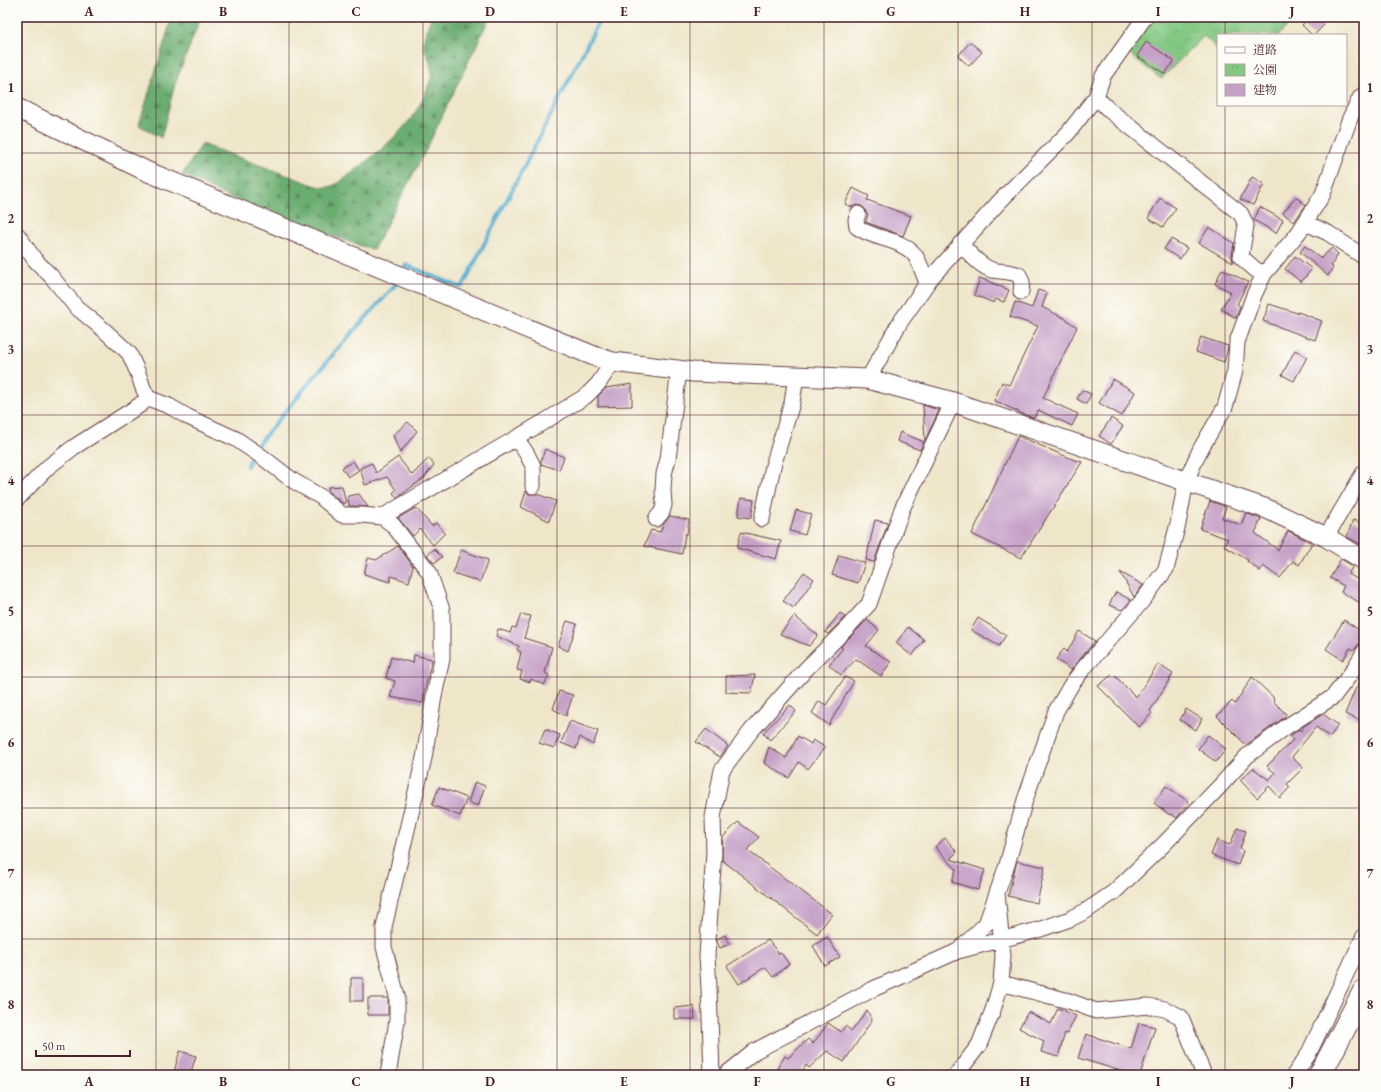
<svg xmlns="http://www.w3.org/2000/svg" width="1381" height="1092" viewBox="0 0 1381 1092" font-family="'EB Garamond','Noto Serif JP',serif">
<defs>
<pattern id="forest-firs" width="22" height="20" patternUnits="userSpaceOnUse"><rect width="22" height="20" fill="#6bad71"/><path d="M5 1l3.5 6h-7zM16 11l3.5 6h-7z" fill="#5a8c5d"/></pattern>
<pattern id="park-crowns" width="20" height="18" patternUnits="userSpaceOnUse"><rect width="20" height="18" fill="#84c983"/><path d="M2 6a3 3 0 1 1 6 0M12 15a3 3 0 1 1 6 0" fill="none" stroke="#74ac71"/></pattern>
</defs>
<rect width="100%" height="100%" fill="#fdfcf7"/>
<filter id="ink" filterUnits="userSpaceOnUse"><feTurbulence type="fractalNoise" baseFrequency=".025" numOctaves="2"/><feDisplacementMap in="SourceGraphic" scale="8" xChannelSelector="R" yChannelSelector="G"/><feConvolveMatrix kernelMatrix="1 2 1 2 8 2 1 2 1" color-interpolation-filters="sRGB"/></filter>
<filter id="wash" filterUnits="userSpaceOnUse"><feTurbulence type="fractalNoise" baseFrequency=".012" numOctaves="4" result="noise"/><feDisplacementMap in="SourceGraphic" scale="16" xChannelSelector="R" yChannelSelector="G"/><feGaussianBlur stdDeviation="0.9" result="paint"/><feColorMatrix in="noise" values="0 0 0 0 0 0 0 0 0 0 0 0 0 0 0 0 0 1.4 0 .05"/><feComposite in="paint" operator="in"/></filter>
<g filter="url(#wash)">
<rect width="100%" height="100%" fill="#efe6ca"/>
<!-- forest -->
<path fill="url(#forest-firs)" stroke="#5a664e" d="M 172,17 L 201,17 L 175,84 L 161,138 L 139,125 Z
M 431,17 L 490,17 L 426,150 L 373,250 L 286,220 L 222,194 L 182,175 L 202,144 L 311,184 C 317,186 323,188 329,187 C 337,186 350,174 357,169 C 388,144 418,121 430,81 C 433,71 431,64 427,55 C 426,52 424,49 424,46 C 423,37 428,26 431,17 Z"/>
<!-- park -->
<path fill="url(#park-crowns)" stroke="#677457" d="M 1152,17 L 1295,17 L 1279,35 L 1218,35 L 1218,50 L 1204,36 L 1161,79 L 1127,52 Z"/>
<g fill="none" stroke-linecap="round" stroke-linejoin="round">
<!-- stream -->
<path stroke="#53add0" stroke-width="4" d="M 404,271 L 406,265 L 460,287 L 463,286 C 508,196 556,107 601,17
M 247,466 L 259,443 L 341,345 L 392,289 L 398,280"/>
</g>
<g id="blocks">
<!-- building -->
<path fill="#c5a0c7" d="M 1309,17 L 1315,17 L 1324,25 L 1314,35 L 1312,35 L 1302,25 Z
M 970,42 L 982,52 L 969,66 L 958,56 Z
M 1146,42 L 1174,61 L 1165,74 L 1137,56 Z
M 1252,177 L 1264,184 L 1253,205 L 1240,199 Z
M 853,188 L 869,196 L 867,200 L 911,216 L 903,236 L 868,223 L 866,222 L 868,215 L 867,214 L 864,208 L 861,206 L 857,205 L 852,207 L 845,204 Z
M 1296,197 L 1306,205 L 1294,222 L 1283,213 Z
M 1160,198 L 1176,208 L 1163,227 L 1148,218 Z
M 1260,207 L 1283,220 L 1276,233 L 1254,220 Z
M 1209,227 L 1234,243 L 1232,256 L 1233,263 L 1199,243 Z
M 1171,239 L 1187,248 L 1180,259 L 1164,249 Z
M 1305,246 L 1321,258 L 1332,248 L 1338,254 L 1331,266 L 1333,267 L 1328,276 L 1300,252 Z
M 1295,256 L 1312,269 L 1301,282 L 1285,269 Z
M 1222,269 L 1248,282 L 1237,304 L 1240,306 L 1236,318 L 1221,309 L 1231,292 L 1215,284 Z
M 980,278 L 1009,290 L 1004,302 L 996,299 L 994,303 L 974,295 Z
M 1038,290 L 1047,293 L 1042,307 L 1064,318 L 1077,327 L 1043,398 L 1078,414 L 1072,426 L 1038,410 L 1034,418 L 1025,415 L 1000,403 L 994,401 L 1002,382 L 1009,385 L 1038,326 L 1010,317 L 1015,302 L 1032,308 Z
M 1269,304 L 1297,313 L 1298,312 L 1322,321 L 1315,340 L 1263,321 Z
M 1201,337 L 1228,346 L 1227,352 L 1224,362 L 1196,352 Z
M 1295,350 L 1307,357 L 1294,381 L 1282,375 Z
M 1113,379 L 1135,392 L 1122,416 L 1099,403 Z
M 632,384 L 632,406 L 598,407 L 598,396 L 606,388 Z
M 1082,390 L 1091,394 L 1086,404 L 1077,399 Z
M 923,405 L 939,410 L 925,441 Z
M 1111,418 L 1123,426 L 1111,444 L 1099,436 Z
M 408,422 L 417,431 L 400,453 L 393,435 Z
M 900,432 L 924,442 L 920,450 L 897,441 Z
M 1018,436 L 1072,459 L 1082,462 L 1021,558 L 972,534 Z
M 545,449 L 564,457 L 559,470 L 541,464 L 541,461 Z
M 398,457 L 412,475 L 429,458 L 434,465 L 424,478 L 397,498 L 393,493 L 396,490 L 387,477 L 365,485 L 360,468 L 372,463 L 376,473 Z
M 353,461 L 359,470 L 348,477 L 342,468 Z
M 342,486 L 346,503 L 342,503 L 329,492 L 328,487 Z
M 526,491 L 529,494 L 537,494 L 556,501 L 549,521 L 521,507 Z
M 359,494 L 368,507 L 349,506 L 348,496 Z
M 741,498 L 754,500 L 751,518 L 738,516 Z
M 1210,501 L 1226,507 L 1222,518 L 1241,525 L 1246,513 L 1261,519 L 1255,533 L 1278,550 L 1288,531 L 1312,543 L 1299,565 L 1293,561 L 1280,578 L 1263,566 L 1260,571 L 1247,561 L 1248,560 L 1224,546 L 1228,539 L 1200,529 Z
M 416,508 L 432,526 L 436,523 L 445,533 L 433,545 L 420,529 L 413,536 L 398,518 Z
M 796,510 L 811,514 L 805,535 L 790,531 Z
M 670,516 L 689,520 L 687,534 L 685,534 L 682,554 L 644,546 L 651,530 L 660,532 L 663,525 Z
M 875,520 L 888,523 L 874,562 L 866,560 Z
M 1353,520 L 1364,524 L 1364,546 L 1347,537 Z
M 741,532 L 781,541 L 776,559 L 737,548 Z
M 398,546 L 413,566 L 409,582 L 391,576 L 390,582 L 364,574 L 368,558 L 376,560 Z
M 434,549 L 442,557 L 434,563 L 427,555 Z
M 461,550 L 488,560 L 480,582 L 453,573 Z
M 839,555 L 865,563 L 858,583 L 832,575 Z
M 1341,559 L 1353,566 L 1348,574 L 1364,583 L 1364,605 L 1341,592 L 1344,586 L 1330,578 Z
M 804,572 L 814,579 L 794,608 L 783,601 Z
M 1120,572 L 1143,585 L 1134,597 Z
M 1116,592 L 1131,600 L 1122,610 L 1109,605 Z
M 840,613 L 845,617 L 828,634 L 825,632 Z
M 521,614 L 531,616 L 524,638 L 552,647 L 545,673 L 549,675 L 544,685 L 531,679 L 530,682 L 520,679 L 522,671 L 517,670 L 521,652 L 517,650 L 519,646 L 496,636 L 498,629 L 510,633 L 512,627 L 516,628 Z
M 794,616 L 818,635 L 809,646 L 780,634 Z
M 978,618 L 1006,635 L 999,646 L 971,630 Z
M 867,620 L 879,630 L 866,646 L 891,662 L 881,676 L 856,659 L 841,675 L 829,665 L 843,648 L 841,647 L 842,645 Z
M 1344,620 L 1364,633 L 1364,643 L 1359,644 L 1354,650 L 1350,648 L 1343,660 L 1326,649 Z
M 567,621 L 577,624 L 568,651 L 558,646 Z
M 908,627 L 924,640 L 912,656 L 896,643 Z
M 1079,631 L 1095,641 L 1071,670 L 1056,659 L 1064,649 L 1067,652 Z
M 414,655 L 432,659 L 425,689 L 423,703 L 390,697 L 395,681 L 386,678 L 391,657 L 413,663 Z
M 1158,664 L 1173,674 L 1150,711 L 1152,713 L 1139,727 L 1098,686 L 1113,674 L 1136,697 Z
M 755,675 L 751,693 L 726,692 L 726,676 Z
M 1364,676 L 1364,722 L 1345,714 L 1355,690 Z
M 845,677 L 854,681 L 829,725 L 812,713 L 819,701 L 826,705 Z
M 1252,677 L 1273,697 L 1274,702 L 1286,714 L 1284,717 L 1285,717 L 1246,745 L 1217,716 L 1232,701 L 1235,704 Z
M 559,691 L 573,695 L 566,716 L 553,709 Z
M 790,705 L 796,711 L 770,740 L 763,733 Z
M 1186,709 L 1202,719 L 1196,730 L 1180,720 Z
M 1323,714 L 1338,725 L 1330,737 L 1316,727 L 1292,757 L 1303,768 L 1287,784 L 1290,787 L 1280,798 L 1269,786 L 1257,798 L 1240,780 L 1253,768 L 1269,780 L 1275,773 L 1267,766 L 1294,739 L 1290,736 L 1299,729 L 1301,731 L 1304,726 Z
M 570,721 L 598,731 L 593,745 L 580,737 L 576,749 L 561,743 Z
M 545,729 L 560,735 L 554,748 L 539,743 Z
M 706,729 L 728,746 L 720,757 L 696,742 Z
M 1208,735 L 1226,749 L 1216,762 L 1198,749 Z
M 798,736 L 811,744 L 813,740 L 825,747 L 808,769 L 799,762 L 789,778 L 764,763 L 769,747 L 786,758 Z
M 475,782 L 485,786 L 478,806 L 468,802 Z
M 1166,786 L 1189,802 L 1177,818 L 1171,814 L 1170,815 L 1154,803 Z
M 439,787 L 467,798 L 460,816 L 432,805 Z
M 738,822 L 759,837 L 747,850 L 832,914 L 817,934 L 722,860 L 723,837 Z
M 1237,828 L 1246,831 L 1240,849 L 1243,851 L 1238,865 L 1211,855 L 1217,840 L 1230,845 Z
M 945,838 L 957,852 L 950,859 L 985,870 L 978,890 L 952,882 L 956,869 L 935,847 Z
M 1017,861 L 1045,867 L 1037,903 L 1008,896 Z
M 725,935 L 729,944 L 720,948 L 717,942 L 717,939 Z
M 827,937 L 840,957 L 825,966 L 813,946 Z
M 768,940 L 779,954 L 781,953 L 789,964 L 773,977 L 765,967 L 739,984 L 727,966 Z
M 351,978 L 363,978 L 363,1001 L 351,1001 Z
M 368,998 L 388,998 L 388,1015 L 368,1015 Z
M 694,1006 L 695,1019 L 674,1019 L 674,1008 Z
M 1058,1008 L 1076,1016 L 1067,1034 L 1065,1033 L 1058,1057 L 1041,1052 L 1044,1041 L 1019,1028 L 1028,1012 L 1051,1024 Z
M 867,1010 L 872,1020 L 844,1062 L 827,1051 L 809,1068 L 806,1065 L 800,1075 L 773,1075 L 785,1056 L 788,1058 L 808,1039 L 813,1044 L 828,1023 L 841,1032 L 845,1026 L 852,1031 Z
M 1139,1023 L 1155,1027 L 1140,1075 L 1134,1075 L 1078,1058 L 1086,1034 L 1131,1049 Z
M 180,1051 L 196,1056 L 190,1075 L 173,1075 Z"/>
</g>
</g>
<g filter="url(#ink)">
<use href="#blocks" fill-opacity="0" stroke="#633d43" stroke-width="1"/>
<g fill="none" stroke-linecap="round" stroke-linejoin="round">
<!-- minor casing -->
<g stroke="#633d43" stroke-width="17">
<path id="minor" d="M 1096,97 L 1109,110 L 1241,214 L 1246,225 L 1241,257 L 1256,270 L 1264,274
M 858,214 L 856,220 L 857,227 C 875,240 899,238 914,254 C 919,260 924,275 927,283
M 1306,223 L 1328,233 L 1364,257
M 17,234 L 35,260 L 51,276 L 76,307 L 104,330 L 129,353 L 138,373 L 143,388 L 148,398 L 169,406 L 188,417 L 236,439 L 261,456 L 292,480 L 321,497 L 342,515 L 362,515 L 382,517 L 393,525 L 429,572 L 442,610 L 442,659 L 434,696 L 424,758 L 384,927 L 384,947 L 397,996 L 397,1021 L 388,1075
M 960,244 C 970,253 979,266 992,270 C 1001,272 1011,271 1019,275 L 1022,282 L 1021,292
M 868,379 L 899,324 L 930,279 L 999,202 L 1068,133 L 1096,97 L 1103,76 L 1145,17
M 516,438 L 527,454 L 533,466 L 533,486
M 17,499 L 48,467 L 74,447 L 140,405 L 148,398
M 382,517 L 547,420 L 586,396 L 598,384 L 613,362
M 656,519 L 662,512 L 664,505 L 663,491 L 664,474 L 668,459 L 679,370
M 762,519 L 773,466 L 792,403 L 796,376
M 1326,537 L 1364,472
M 997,893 L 1007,865 L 1025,800 L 1056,711 L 1071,685 L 1084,668 L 1143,600 L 1166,569 L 1178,524 L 1186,481 L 1200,450 L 1225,407 L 1235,371 L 1237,342 L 1254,295 L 1264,274 L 1299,232 L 1323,194 L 1350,118 L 1360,98 L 1364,94
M 1001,983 L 1069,1001 L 1096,1011 L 1148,1006 L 1165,1009 L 1181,1017 L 1204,1075
M 712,1075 L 709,988 L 707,956 L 714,852 L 713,817 L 722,770 L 751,731 L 806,669 L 845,630 L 869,604 L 902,509 L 953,402
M 725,1075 L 755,1051 L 871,990 L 958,951 L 1038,930 L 1070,919 L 1086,911 L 1114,892 L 1164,844 L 1220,786 L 1247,756 L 1286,727 L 1333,697 L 1352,672 L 1364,652
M 956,1075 L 979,1045 L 993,1010 L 1001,983 L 1003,956 L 997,893 L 986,924 L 959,950
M 1294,1075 L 1308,1055 L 1364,936"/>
</g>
<!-- tertiary casing -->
<g stroke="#633d43" stroke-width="21">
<path id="tertiary" d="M 17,108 L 146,171 L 594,356 L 613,362 L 693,372 L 868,379 L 953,402 L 1267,509 L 1326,537 L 1364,560"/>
</g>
<!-- motorway casing -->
<g stroke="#633d43" stroke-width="24">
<path id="motorway" d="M 1320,1075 L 1364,991"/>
</g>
<!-- minor -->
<use href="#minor" stroke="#fff" stroke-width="15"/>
<!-- tertiary -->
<use href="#tertiary" stroke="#fff" stroke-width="19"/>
<!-- motorway -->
<use href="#motorway" stroke="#fff" stroke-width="22"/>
</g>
</g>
<!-- grid -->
<path fill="none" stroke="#4a1f2b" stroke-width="1" stroke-opacity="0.55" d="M 156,17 L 156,1075M 289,17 L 289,1075M 423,17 L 423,1075M 557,17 L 557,1075M 690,17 L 690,1075M 824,17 L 824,1075M 958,17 L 958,1075M 1092,17 L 1092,1075M 1225,17 L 1225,35M 1225,105 L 1225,1075M 17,153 L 1364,153M 17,284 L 1364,284M 17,415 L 1364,415M 17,546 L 1364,546M 17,677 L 1364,677M 17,808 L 1364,808M 17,939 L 1364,939"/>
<!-- margin -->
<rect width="1381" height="1092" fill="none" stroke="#fdfcf7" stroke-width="44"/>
<!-- legend -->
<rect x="1217" y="34" width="130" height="72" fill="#fdfcf7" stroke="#b5a4a5"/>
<rect x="1225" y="47" width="20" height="6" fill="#ffffff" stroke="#b5a4a5"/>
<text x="1253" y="54" font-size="12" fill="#4a1f2b">道路</text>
<rect x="1225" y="64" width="20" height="12" fill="url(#park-crowns)" stroke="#b5a4a5"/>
<text x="1253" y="74" font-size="12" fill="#4a1f2b">公園</text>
<rect x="1225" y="84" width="20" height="12" fill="#c5a0c7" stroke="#b5a4a5"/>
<text x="1253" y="94" font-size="12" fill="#4a1f2b">建物</text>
<!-- scale -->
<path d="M36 1050v6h94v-6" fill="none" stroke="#4a1f2b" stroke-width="2"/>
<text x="42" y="1050" font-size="12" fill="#4a1f2b" stroke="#fdfcf7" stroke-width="3" paint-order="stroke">50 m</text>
<rect x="22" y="22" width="1337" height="1048" fill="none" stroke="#4a1f2b" stroke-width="1.5"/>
<g font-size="13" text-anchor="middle" font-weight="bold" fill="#4a1f2b">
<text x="89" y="16">A</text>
<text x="223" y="16">B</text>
<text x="356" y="16">C</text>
<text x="490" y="16">D</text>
<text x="624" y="16">E</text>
<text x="757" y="16">F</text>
<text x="891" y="16">G</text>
<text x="1025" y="16">H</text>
<text x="1158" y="16">I</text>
<text x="1292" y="16">J</text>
<text x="11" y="92">1</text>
<text x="1370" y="92">1</text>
<text x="11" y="223">2</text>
<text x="1370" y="223">2</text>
<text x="11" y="354">3</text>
<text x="1370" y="354">3</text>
<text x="11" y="485">4</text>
<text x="1370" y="485">4</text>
<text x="11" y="616">5</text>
<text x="1370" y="616">5</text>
<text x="11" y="747">6</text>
<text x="1370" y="747">6</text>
<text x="11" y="878">7</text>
<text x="1370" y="878">7</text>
<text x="11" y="1009">8</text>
<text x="1370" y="1009">8</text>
<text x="89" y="1086">A</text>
<text x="223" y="1086">B</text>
<text x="356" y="1086">C</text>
<text x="490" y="1086">D</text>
<text x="624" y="1086">E</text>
<text x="757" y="1086">F</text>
<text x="891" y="1086">G</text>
<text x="1025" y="1086">H</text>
<text x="1158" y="1086">I</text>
<text x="1292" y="1086">J</text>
</g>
</svg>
